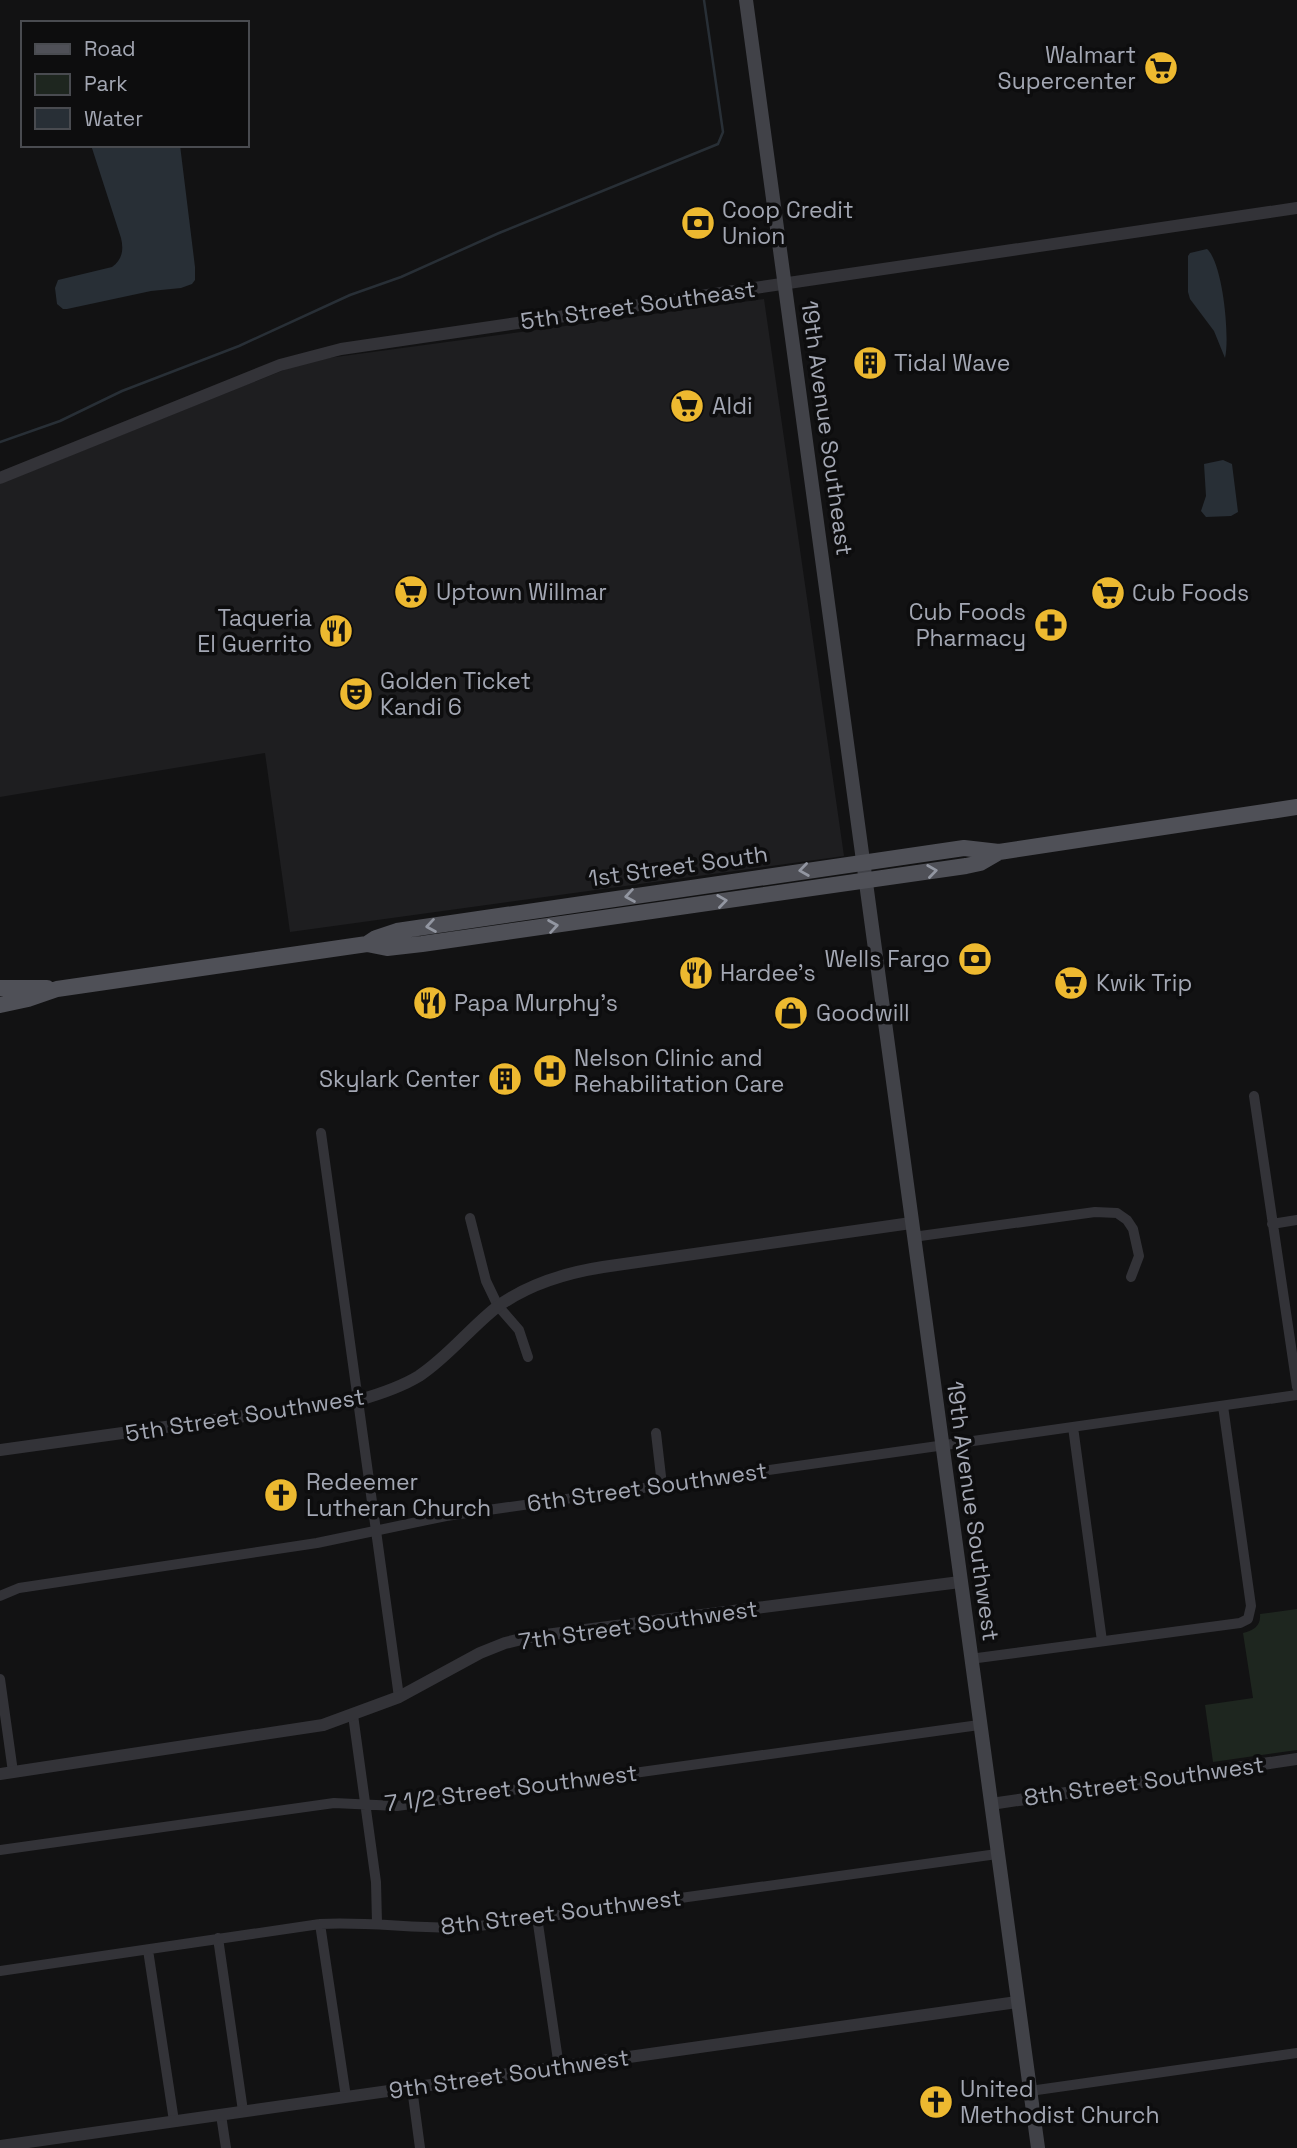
<svg xmlns="http://www.w3.org/2000/svg" width="1297" height="2148" viewBox="0 0 1297 2148" font-family="'Space Grotesk',sans-serif">
<rect width="100%" height="100%" fill="#121213"/>
<!-- built -->
<path fill="#1e1e20" d="M 764,299 L 844,856 L 290,932 L 265,753 L 0,797 L 0,484 L 306,361 Z"/>
<!-- green -->
<path fill="#1e261f" d="M 1297,1609 L 1297,1750 L 1213,1762 L 1205,1705 L 1253,1698 L 1243,1633 C 1254,1630 1261,1626 1260,1614 Z"/>
<!-- water -->
<path fill="#282f36" d="M 91,145 L 180,145 L 195,267 L 195,280 L 192,284 L 181,288 L 151,291 L 67,309 L 63,309 L 57,304 L 55,288 L 58,280 L 112,267 C 122,260 124,250 121,238 Z
M 1207,249 C 1223,263 1230,338 1225,358 L 1214,331 L 1190,299 L 1188,292 L 1188,256 L 1190,253 Z
M 1223,460 L 1232,464 L 1238,512 L 1231,516 L 1206,517 L 1201,511 L 1206,496 L 1204,464 Z"/>
<g fill="none" stroke-linecap="round" stroke-linejoin="round">
<!-- stream -->
<path stroke="#282f36" stroke-width="2.5" d="M 0,442 L 60,421 L 122,391 L 239,346 L 350,295 L 401,277 L 499,233 L 718,144 L 723,132 L 704,0"/>
<!-- minor -->
<path stroke="#333338" stroke-width="10" d="M 1254,1096 L 1297,1387
M 321,1133 L 399,1697
M 470,1218 L 486,1281 L 498,1306 L 519,1330 L 528,1357
M 1272,1224 L 1297,1220
M 913,1237 L 1095,1212 L 1117,1213 L 1127,1220 L 1133,1229 L 1139,1256 L 1131,1277
M 1073,1427 L 1102,1641
M 656,1433 L 662,1485
M 0,1596 L 19,1588 L 317,1543 L 446,1516 L 1297,1395
M 970,1659 L 1240,1623 L 1248,1619 L 1251,1606 L 1223,1406
M 0,1679 L 13,1772
M 353,1715 L 376,1882 L 377,1923
M 0,1850 L 334,1803 L 397,1806 L 979,1725
M 537,1917 L 559,2067
M 320,1924 L 346,2097
M 218,1938 L 243,2111
M 148,1950 L 174,2121
M 0,1971 L 320,1924 C 371,1921 420,1930 472,1927 L 997,1854
M 412,2088 L 420,2148
M 1030,2091 L 1297,2053
M 221,2115 L 226,2148"/>
<!-- tertiary -->
<path stroke="#333338" stroke-width="12" d="M 0,478 L 280,365 L 341,349 L 1297,208
M 0,1450 L 359,1400 C 380,1394 401,1387 419,1376 C 448,1357 470,1328 497,1307 C 528,1284 565,1273 603,1267 L 911,1223
M 0,1774 L 323,1725 L 399,1697 L 480,1653 L 505,1643 L 530,1637 L 960,1582
M 991,1804 L 1297,1759
M 0,2146 L 1017,2002"/>
<!-- secondary -->
<path stroke="#414248" stroke-width="14" d="M 746,0 L 1038,2148"/>
<!-- primary -->
<path stroke="#4f5057" stroke-width="16" d="M 367,944 L 376,938 L 397,931 L 964,848 L 999,852 L 1297,807
M 0,988 L 47,988
M 0,1005 L 28,999 L 57,989 L 367,944 L 387,948 L 422,944 L 966,866 L 980,863 L 999,852"/>
</g>
<!-- one-way arrows -->
<defs><path id="oneway-chevron" d="M-2-3.5L2.5 0L-2 3.5" fill="none" stroke-width="1.6" stroke-linecap="round" stroke-linejoin="round" transform="scale(1.75)"/></defs>
<g stroke="#9296a1">
<use href="#oneway-chevron" transform="translate(804 870) rotate(172)"/>
<use href="#oneway-chevron" transform="translate(932 871) rotate(-8)"/>
<use href="#oneway-chevron" transform="translate(630 896) rotate(171)"/>
<use href="#oneway-chevron" transform="translate(722 901) rotate(-8)"/>
<use href="#oneway-chevron" transform="translate(431 926) rotate(171)"/>
<use href="#oneway-chevron" transform="translate(553 926) rotate(-9)"/>
</g>
<!-- icons -->
<defs>
<g id="supermarket-disc" transform="scale(1.75)"><circle r="9.5" fill="#edb930" stroke="#0d0d0e"/><path d="M-6-5.5h2.5l.6 2H6L4.5 2H-2.5L-4.4-4H-6ZM-1.5 3.2a1.3 1.3 0 1 0 .1 0ZM3 3.2a1.3 1.3 0 1 0 .1 0Z" fill="#111"/></g>
<g id="bank-disc" transform="scale(1.75)"><circle r="9.5" fill="#edb930" stroke="#0d0d0e"/><path d="M-6-4H6V4H-6ZM0-2.3a2.3 2.3 0 1 0 0 4.6a2.3 2.3 0 1 0 0-4.6Z" fill="#111"/></g>
<g id="building-disc" transform="scale(1.75)"><circle r="9.5" fill="#edb930" stroke="#0d0d0e"/><path d="M-4-6H4V6H1V3H-1V6H-4ZM-2.5-4.3h1.7v1.8h-1.7ZM.8-4.3h1.7v1.8H.8ZM-2.5-1h1.7V.8h-1.7ZM.8-1h1.7V.8H.8Z" fill="#111"/></g>
<g id="pharmacy-disc" transform="scale(1.75)"><circle r="9.5" fill="#edb930" stroke="#0d0d0e"/><path d="M-2-6h4v4h4v4h-4v4h-4v-4h-4v-4h4Z" fill="#111"/></g>
<g id="restaurant-disc" transform="scale(1.75)"><circle r="9.5" fill="#edb930" stroke="#0d0d0e"/><path d="M-5-6h1v4h1v-4h1v4h1v-4h1v5L-1.5 .5V6h-2V.5L-5-1ZM5-6V6H3V1.5H1.5Q1.5-4 5-6Z" fill="#111"/></g>
<g id="theatre-disc" transform="scale(1.75)"><circle r="9.5" fill="#edb930" stroke="#0d0d0e"/><path d="M-5-5.5Q0-4 5-5.5V0Q5 5 0 6Q-5 5-5 0ZM-3.3-2.5H-1v1.5H-3.3ZM1-2.5H3.3v1.5H1ZM-2.8 1Q0 5.5 2.8 1Z" fill="#111"/></g>
<g id="shop-disc" transform="scale(1.75)"><circle r="9.5" fill="#edb930" stroke="#0d0d0e"/><path d="M-5-2.5h2.3a2.7 3.5 0 0 1 5.4 0H5L5.5 6h-11ZM-1.5-2.5h3a1.5 2.3 0 0 0-3 0Z" fill="#111"/></g>
<g id="hospital-disc" transform="scale(1.75)"><circle r="9.5" fill="#edb930" stroke="#0d0d0e"/><path d="M-5-5h3v3.5h4V-5h3V5h-3V1.5h-4V5h-3Z" fill="#111"/></g>
<g id="church-disc" transform="scale(1.75)"><circle r="9.5" fill="#edb930" stroke="#0d0d0e"/><path d="M-1.2-6h2.4v3.5h3.3v2.4h-3.3V6h-2.4V-.1h-3.3v-2.4h3.3Z" fill="#111"/></g>
</defs>
<g fill-rule="evenodd">
<use href="#supermarket-disc" x="1161" y="68"/>
<use href="#bank-disc" x="698" y="223"/>
<use href="#building-disc" x="870" y="363"/>
<use href="#supermarket-disc" x="687" y="406"/>
<use href="#supermarket-disc" x="411" y="592"/>
<use href="#supermarket-disc" x="1108" y="593"/>
<use href="#pharmacy-disc" x="1051" y="625"/>
<use href="#restaurant-disc" x="336" y="631"/>
<use href="#theatre-disc" x="356" y="694"/>
<use href="#bank-disc" x="975" y="959"/>
<use href="#restaurant-disc" x="696" y="973"/>
<use href="#supermarket-disc" x="1071" y="983"/>
<use href="#restaurant-disc" x="430" y="1003"/>
<use href="#shop-disc" x="791" y="1013"/>
<use href="#hospital-disc" x="550" y="1071"/>
<use href="#building-disc" x="505" y="1079"/>
<use href="#church-disc" x="281" y="1495"/>
<use href="#church-disc" x="936" y="2102"/>
</g>
<g text-anchor="middle" dominant-baseline="central" stroke-width="7" stroke-linejoin="round" paint-order="stroke">
<!-- poi labels -->
<g font-size="23" fill="#a3a7b3" stroke="#0d0d0e" text-anchor="start">
<text x="1136" y="55" text-anchor="end">Walmart<tspan x="1136" dy="26">Supercenter</tspan></text>
<text x="722" y="210">Coop Credit<tspan x="722" dy="26">Union</tspan></text>
<text x="894" y="363">Tidal Wave</text>
<text x="712" y="406">Aldi</text>
<text x="436" y="592">Uptown Willmar</text>
<text x="1132" y="593">Cub Foods</text>
<text x="1026" y="612" text-anchor="end">Cub Foods<tspan x="1026" dy="26">Pharmacy</tspan></text>
<text x="312" y="618" text-anchor="end">Taqueria<tspan x="312" dy="26">El Guerrito</tspan></text>
<text x="380" y="681">Golden Ticket<tspan x="380" dy="26">Kandi 6</tspan></text>
<text x="950" y="959" text-anchor="end">Wells Fargo</text>
<text x="720" y="973">Hardee's</text>
<text x="1096" y="983">Kwik Trip</text>
<text x="454" y="1003">Papa Murphy's</text>
<text x="816" y="1013">Goodwill</text>
<text x="574" y="1058">Nelson Clinic and<tspan x="574" dy="26">Rehabilitation Care</tspan></text>
<text x="480" y="1079" text-anchor="end">Skylark Center</text>
<text x="306" y="1482">Redeemer<tspan x="306" dy="26">Lutheran Church</tspan></text>
<text x="960" y="2089">United<tspan x="960" dy="26">Methodist Church</tspan></text>
</g>
<!-- street labels -->
<g font-size="23" fill="#a3a7b3" stroke="#0d0d0e">
<text transform="translate(638 305) rotate(-8)">5th Street Southeast</text>
<text transform="translate(827 428) rotate(82)">19th Avenue Southeast</text>
<text transform="translate(678 866) rotate(-8)">1st Street South</text>
<text transform="translate(245 1415) rotate(-9)">5th Street Southwest</text>
<text transform="translate(647 1487) rotate(-8)">6th Street Southwest</text>
<text transform="translate(973 1511) rotate(82)">19th Avenue Southwest</text>
<text transform="translate(638 1625) rotate(-8)">7th Street Southwest</text>
<text transform="translate(1144 1781) rotate(-8)">8th Street Southwest</text>
<text transform="translate(511 1788) rotate(-7)">7 1/2 Street Southwest</text>
<text transform="translate(561 1912) rotate(-7)">8th Street Southwest</text>
<text transform="translate(509 2074) rotate(-8)">9th Street Southwest</text>
</g>
</g>
<!-- legend -->
<rect x="21" y="21" width="228" height="126" fill="#0d0d0e" stroke="#494b50" stroke-width="2"/>
<rect x="35" y="44" width="35" height="10" fill="#4f5057" stroke="#494b50" stroke-width="2"/>
<text x="84" y="56" font-size="21" fill="#a3a7b3">Road</text>
<rect x="35" y="74" width="35" height="21" fill="#1e261f" stroke="#494b50" stroke-width="2"/>
<text x="84" y="91" font-size="21" fill="#a3a7b3">Park</text>
<rect x="35" y="108" width="35" height="21" fill="#282f36" stroke="#494b50" stroke-width="2"/>
<text x="84" y="126" font-size="21" fill="#a3a7b3">Water</text>
</svg>
